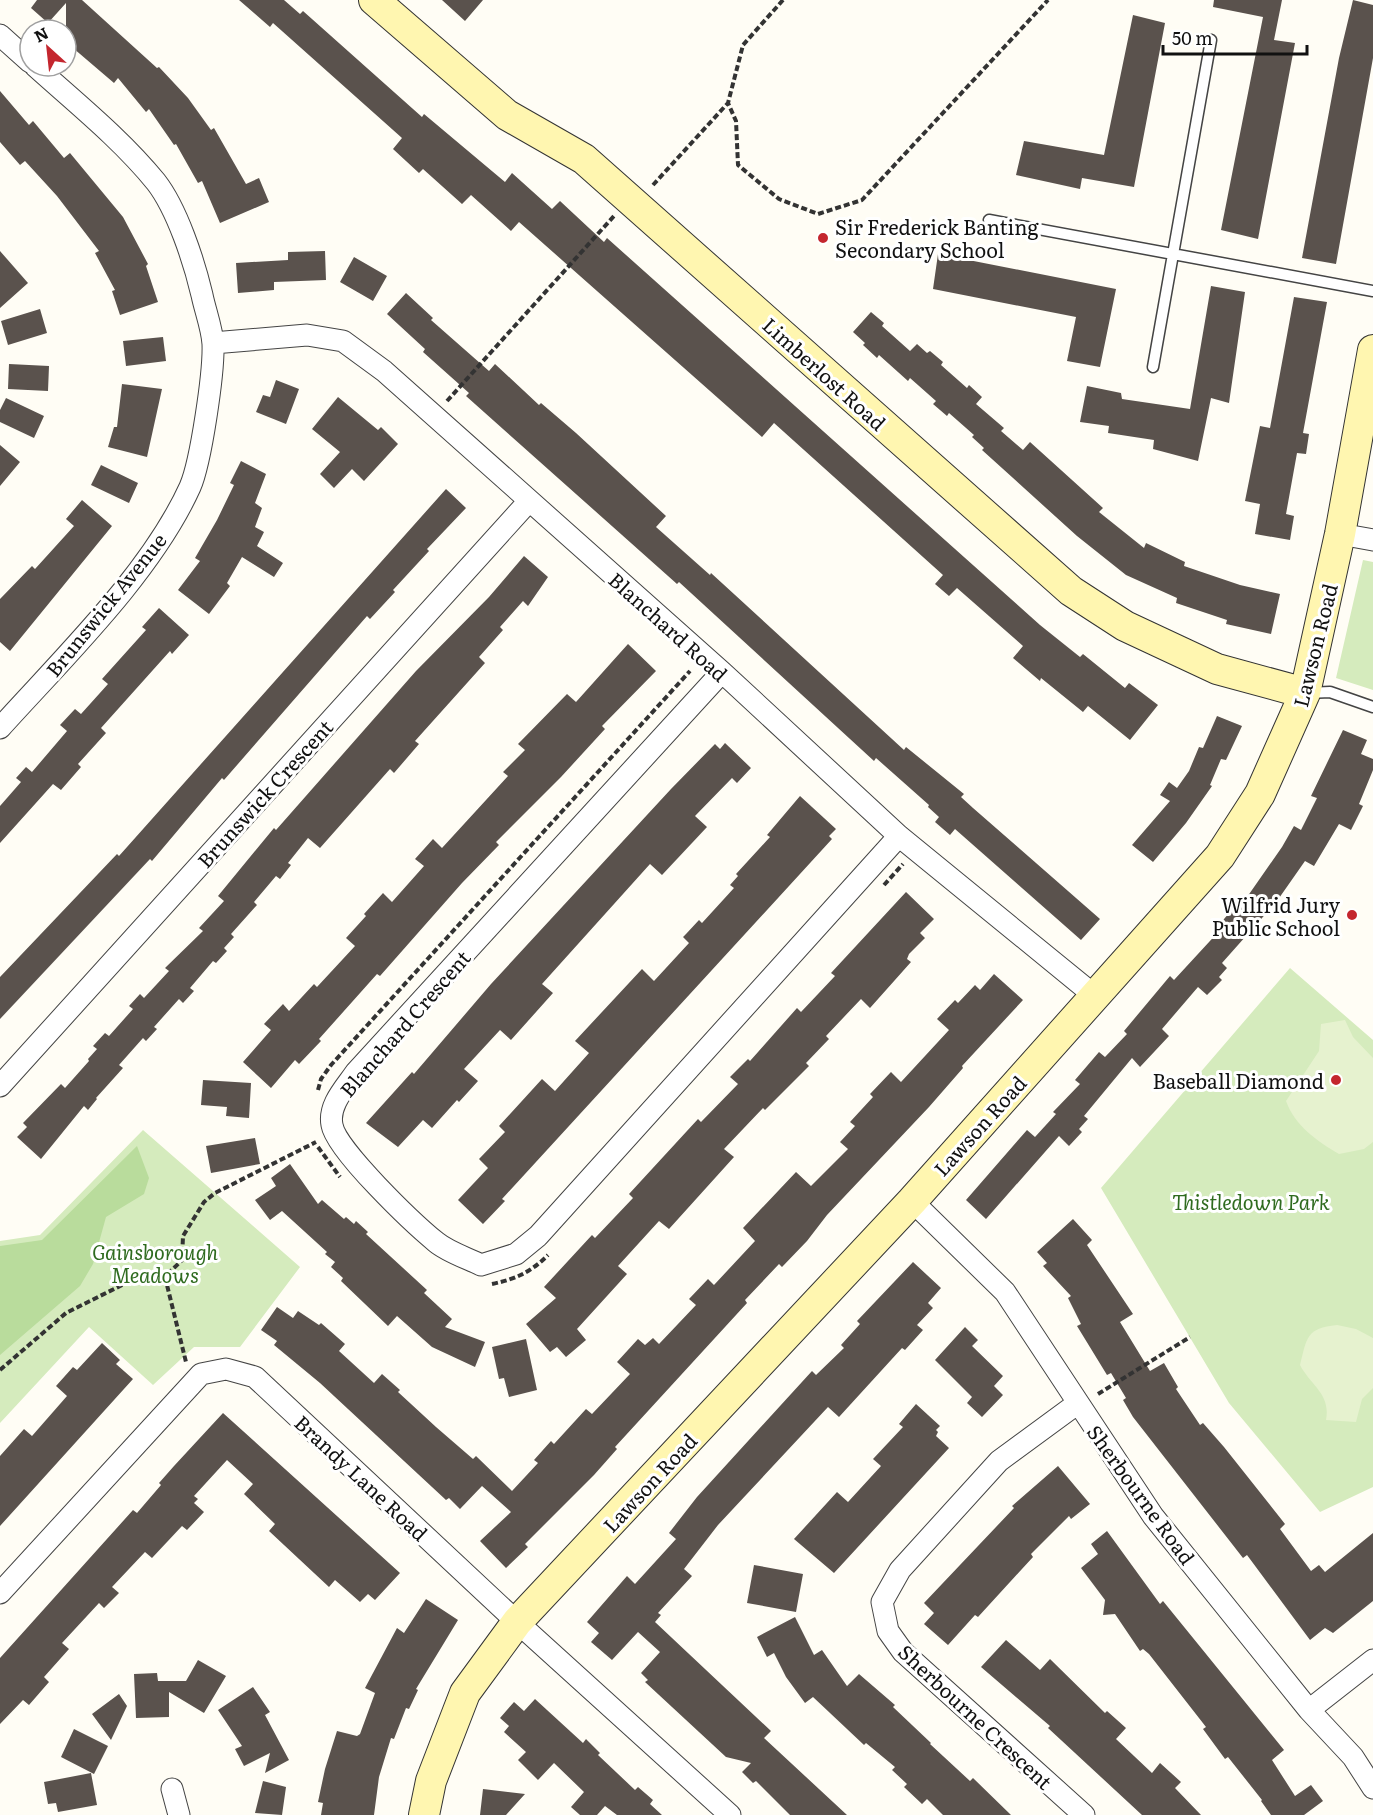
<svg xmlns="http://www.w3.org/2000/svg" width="1373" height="1815" viewBox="0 0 1373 1815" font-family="Literata,serif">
<rect width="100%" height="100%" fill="#fffdf5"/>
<!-- green -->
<path fill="#d5ebbd" d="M 1363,560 L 1373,562 L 1373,690 L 1336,678 Z
M 1290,968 L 1373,1040 L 1373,1487 L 1320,1512 L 1229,1403 L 1101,1188 Z
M 143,1130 L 300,1267 L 240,1347 L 194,1347 L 153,1385 L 89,1327 L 0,1423 L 0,1241 L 40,1235 Z"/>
<!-- forest -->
<path fill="#b9dc9c" d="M 137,1146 L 149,1178 L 144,1194 L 106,1217 L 93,1264 L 80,1286 L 0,1355 L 0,1246 L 42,1240 Z"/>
<!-- pitch -->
<path fill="#e6f2cf" d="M 1345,1020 L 1353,1037 L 1373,1058 L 1373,1142 L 1364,1149 L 1339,1154 C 1317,1141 1295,1126 1286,1101 L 1319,1051 L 1321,1024 Z
M 1337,1325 L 1356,1329 L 1373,1338 L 1373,1388 L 1362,1399 L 1356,1422 L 1326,1420 C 1331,1394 1311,1386 1300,1365 C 1307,1338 1306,1328 1337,1325 Z"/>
<!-- building -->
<path fill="#5a524d" d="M 37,0 L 82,0 L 157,68 L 159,67 L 188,98 L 211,130 L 214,128 L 246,184 L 259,178 L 269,202 L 220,223 L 202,181 L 198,183 L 176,144 L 174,145 L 149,109 L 146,112 L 118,78 L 114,83 L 66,42 L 66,3 L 48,23 L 31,8 Z
M 239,0 L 284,0 L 300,14 L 303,11 L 422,117 L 424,114 L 505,182 L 512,173 L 552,209 L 560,201 L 604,242 L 607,238 L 1040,625 L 1080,657 L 1083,654 L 1125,688 L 1129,683 L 1158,705 L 1130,740 L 1088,706 L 1083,712 L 1041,678 L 1040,681 L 1013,658 L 1023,646 L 957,588 L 949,596 L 935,584 L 943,575 L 774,423 L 762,437 L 519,222 L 511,231 L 471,195 L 462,204 L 423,169 L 419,173 L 393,149 L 402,138 L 273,23 L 270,27 Z
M 442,0 L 483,0 L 465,21 Z
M 1214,0 L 1282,0 L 1274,40 L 1295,43 L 1258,239 L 1221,230 L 1263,17 L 1213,7 Z
M 1353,0 L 1373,5 L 1373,58 L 1336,264 L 1302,258 L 1339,58 Z
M 1133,15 L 1165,23 L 1134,187 L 1082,178 L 1080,189 L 1016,175 L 1024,141 L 1104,155 Z
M 0,91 L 29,125 L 33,121 L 64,158 L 70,153 L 123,217 L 148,264 L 146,266 L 158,302 L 120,315 L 112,291 L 115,290 L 95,253 L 99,251 L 57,196 L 25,161 L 20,165 L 0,142 Z
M 0,251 L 28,283 L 0,308 Z
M 325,251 L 326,280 L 274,282 L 274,290 L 238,293 L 236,263 L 288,260 L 288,252 Z
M 938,254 L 1116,289 L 1100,367 L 1067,361 L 1076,317 L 933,289 Z
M 354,257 L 387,276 L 373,301 L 340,282 Z
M 1211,286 L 1245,292 L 1229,403 L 1211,398 L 1198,461 L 1153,449 L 1154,440 L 1108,433 L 1109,426 L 1080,422 L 1087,386 L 1121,393 L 1122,399 L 1190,409 Z
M 406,293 L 433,318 L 431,320 L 489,371 L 495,364 L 539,405 L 541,403 L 576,433 L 666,516 L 656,527 L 710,575 L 711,573 L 904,750 L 906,747 L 964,794 L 961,797 L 973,808 L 1100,919 L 1081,940 L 955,829 L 950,835 L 935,822 L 939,817 L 928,807 L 929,805 L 876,758 L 874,761 L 679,582 L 677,584 L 466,396 L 469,393 L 423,352 L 425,349 L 387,314 Z
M 1294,297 L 1327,302 L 1303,433 L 1309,434 L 1306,454 L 1297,453 L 1286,514 L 1294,516 L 1290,540 L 1255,534 L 1260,504 L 1245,501 L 1260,426 L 1270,428 Z
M 40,309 L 47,333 L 8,345 L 1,321 Z
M 871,312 L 884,323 L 882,326 L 910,351 L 917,344 L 927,353 L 930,351 L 943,362 L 941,365 L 967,388 L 969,385 L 982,397 L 976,404 L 1004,428 L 1001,431 L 1023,450 L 1030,442 L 1103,508 L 1099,512 L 1144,548 L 1146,543 L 1185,562 L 1184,566 L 1240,585 L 1280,594 L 1271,634 L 1226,624 L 1227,620 L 1176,603 L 1177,598 L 1126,575 L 1077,536 L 982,450 L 984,448 L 972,437 L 974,435 L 949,413 L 947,416 L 933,404 L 936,401 L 910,378 L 908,381 L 879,355 L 877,358 L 863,345 L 865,343 L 853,332 Z
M 163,337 L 166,361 L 126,366 L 123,341 Z
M 9,364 L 49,366 L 48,391 L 8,389 Z
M 276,380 L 299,389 L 286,424 L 256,412 L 263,395 L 270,397 Z
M 122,384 L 162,389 L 147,457 L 108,447 L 114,427 L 117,427 Z
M 338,397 L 378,430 L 381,427 L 398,444 L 364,481 L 352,469 L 334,488 L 320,474 L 340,452 L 312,429 Z
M 6,398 L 44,416 L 34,438 L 0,422 L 0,410 Z
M 0,445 L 20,462 L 0,486 Z
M 241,461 L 266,474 L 255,503 L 262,508 L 255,527 L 264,532 L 257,546 L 283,563 L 274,577 L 242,557 L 227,583 L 230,586 L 209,614 L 178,590 L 200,561 L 195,558 L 217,520 L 234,485 L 230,483 Z
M 101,465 L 138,483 L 129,503 L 91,485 Z
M 446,489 L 466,508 L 427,549 L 429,551 L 393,590 L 395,592 L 370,619 L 367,616 L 224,780 L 222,778 L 152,861 L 150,859 L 0,1019 L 0,977 L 117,854 L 119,856 Z
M 82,500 L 112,526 L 10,651 L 0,642 L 0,599 L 32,566 L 35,569 L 74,526 L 66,519 Z
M 524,556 L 548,577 L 528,606 L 523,601 L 500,627 L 503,630 L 479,657 L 485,663 L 415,741 L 419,744 L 394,773 L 390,769 L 320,848 L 308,838 L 288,863 L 291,865 L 280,879 L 276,876 L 254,902 L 257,905 L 231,934 L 234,937 L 224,948 L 227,951 L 216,963 L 213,961 L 190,988 L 194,991 L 183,1003 L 179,999 L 154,1027 L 157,1029 L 146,1041 L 143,1038 L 119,1065 L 123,1068 L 96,1098 L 97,1099 L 88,1110 L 84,1106 L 41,1159 L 17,1137 L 27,1127 L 23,1123 L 61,1084 L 65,1088 L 89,1061 L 88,1059 L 97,1049 L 93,1046 L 105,1033 L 109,1036 L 133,1009 L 129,1006 L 140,994 L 144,998 L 169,971 L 165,968 L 203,931 L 199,928 L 224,901 L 218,896 L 274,828 L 276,830 L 416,671 L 489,597 Z
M 159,608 L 189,635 L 172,654 L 170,651 L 101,728 L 106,733 L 78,764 L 81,767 L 61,790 L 53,784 L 0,843 L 0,806 L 21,782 L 16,778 L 26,767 L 32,772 L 67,731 L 60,725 L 75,709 L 81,714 L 108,684 L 102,679 L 146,630 L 142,627 Z
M 628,644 L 656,671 L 602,726 L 605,729 L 561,777 L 496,842 L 499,845 L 462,883 L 380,976 L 377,974 L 319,1039 L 321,1041 L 299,1064 L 295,1060 L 271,1088 L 243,1062 L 271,1030 L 264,1024 L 283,1004 L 289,1011 L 314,984 L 317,987 L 355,946 L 346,938 L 366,916 L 364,914 L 383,893 L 392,902 L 424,866 L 415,859 L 433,839 L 442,848 L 508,776 L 503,772 L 525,750 L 518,744 L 567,694 L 576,702 Z
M 1217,716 L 1242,726 L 1226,760 L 1221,759 L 1210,785 L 1212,786 L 1186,823 L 1153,862 L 1132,845 L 1170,801 L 1160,795 L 1169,782 L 1177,788 L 1189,771 L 1199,747 L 1203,748 Z
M 1343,730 L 1367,740 L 1361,754 L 1373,759 L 1373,770 L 1359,804 L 1363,806 L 1351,830 L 1339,824 L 1314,866 L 1305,861 L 1277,901 L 1222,963 L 1227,968 L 1219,977 L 1222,980 L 1207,995 L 1198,987 L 1162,1029 L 1169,1036 L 1140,1067 L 1132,1058 L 1084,1116 L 1088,1119 L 1079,1129 L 1082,1132 L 1069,1146 L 1059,1136 L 986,1219 L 966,1200 L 1027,1130 L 1035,1137 L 1056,1114 L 1053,1112 L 1080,1084 L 1075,1080 L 1099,1052 L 1105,1057 L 1127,1034 L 1124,1031 L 1170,976 L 1174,980 L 1221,929 L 1218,926 L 1242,898 L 1245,900 L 1282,847 L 1294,826 L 1301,830 L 1317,798 L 1311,796 Z
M 725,743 L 751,768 L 737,783 L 732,778 L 695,816 L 707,827 L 662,875 L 650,864 L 542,984 L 553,993 L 511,1040 L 500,1030 L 464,1069 L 478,1081 L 459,1102 L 457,1100 L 432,1128 L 423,1120 L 398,1147 L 366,1123 L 412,1072 L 414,1074 L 491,984 L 671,789 L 715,744 L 720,749 Z
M 800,796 L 836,829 L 829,836 L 832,839 L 514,1186 L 502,1199 L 505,1201 L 483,1224 L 458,1200 L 488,1168 L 479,1159 L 505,1132 L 499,1126 L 542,1079 L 555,1091 L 589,1053 L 575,1041 L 642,969 L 654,981 L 689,943 L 683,937 L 686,934 L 699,920 L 702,923 L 734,888 L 730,885 L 738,876 L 736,874 L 770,837 L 767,835 Z
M 906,892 L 934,919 L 920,933 L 925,938 L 909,954 L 907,959 L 911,962 L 870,1008 L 861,999 L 826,1036 L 829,1039 L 806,1063 L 809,1066 L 765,1110 L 763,1108 L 724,1149 L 734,1157 L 669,1229 L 659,1221 L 618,1266 L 627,1274 L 577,1329 L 586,1340 L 566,1357 L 557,1347 L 550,1352 L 526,1324 L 556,1298 L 544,1287 L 592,1235 L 595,1238 L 633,1198 L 629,1194 L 698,1119 L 701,1122 L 738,1084 L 730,1077 L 748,1059 L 750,1061 L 797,1008 L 801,1012 L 835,976 L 831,973 Z
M 994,974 L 1023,1000 L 962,1066 L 963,1068 L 929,1107 L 827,1215 L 807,1241 L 782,1267 L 779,1264 L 745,1300 L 747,1303 L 615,1447 L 617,1449 L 594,1475 L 525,1544 L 528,1547 L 506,1568 L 480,1541 L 511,1512 L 482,1486 L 460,1509 L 449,1498 L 446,1500 L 320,1383 L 274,1345 L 277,1341 L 261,1330 L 277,1307 L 293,1318 L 298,1311 L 319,1325 L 321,1323 L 345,1344 L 339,1351 L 374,1383 L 382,1374 L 400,1390 L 398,1392 L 436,1427 L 473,1459 L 476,1456 L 512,1491 L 538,1463 L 534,1460 L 551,1441 L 554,1444 L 586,1409 L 592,1414 L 630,1374 L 617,1362 L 638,1339 L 645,1345 L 653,1338 L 659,1344 L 696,1305 L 689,1299 L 708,1279 L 714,1285 L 755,1241 L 743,1228 L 796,1172 L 811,1186 L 848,1149 L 840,1142 L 855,1126 L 850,1122 L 873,1097 L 870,1094 L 891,1072 L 901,1082 L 949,1030 L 937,1019 L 955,1000 L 958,1003 L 975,985 L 980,990 Z
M 203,1080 L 251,1083 L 249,1118 L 226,1116 L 227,1107 L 201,1105 Z
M 255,1138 L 260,1164 L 211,1173 L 206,1146 Z
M 290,1164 L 318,1204 L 322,1200 L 344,1219 L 346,1217 L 354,1224 L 356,1221 L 368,1232 L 366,1234 L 427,1290 L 424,1293 L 452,1319 L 445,1327 L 485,1342 L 475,1367 L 432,1347 L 397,1316 L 388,1326 L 341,1281 L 343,1278 L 331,1267 L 335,1262 L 325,1254 L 327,1252 L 282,1211 L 270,1220 L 255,1200 L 276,1186 L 271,1178 Z
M 1073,1219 L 1092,1240 L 1087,1245 L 1133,1314 L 1120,1322 L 1150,1371 L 1164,1363 L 1178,1387 L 1176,1389 L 1200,1425 L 1203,1423 L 1224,1447 L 1285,1524 L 1280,1529 L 1311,1571 L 1319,1565 L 1325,1572 L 1373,1533 L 1373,1601 L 1333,1633 L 1325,1628 L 1310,1640 L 1247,1555 L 1243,1558 L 1133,1417 L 1123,1400 L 1126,1398 L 1111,1373 L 1107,1375 L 1077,1326 L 1081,1324 L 1068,1298 L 1071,1296 L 1043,1266 L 1047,1263 L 1037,1252 Z
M 913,1262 L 941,1288 L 928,1303 L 933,1308 L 917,1325 L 923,1330 L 905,1350 L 902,1348 L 839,1417 L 828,1407 L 718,1525 L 684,1569 L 692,1576 L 658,1613 L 661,1615 L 655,1622 L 771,1731 L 764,1738 L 847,1815 L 790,1815 L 756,1781 L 753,1783 L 742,1772 L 751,1763 L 726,1757 L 645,1682 L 648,1680 L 641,1673 L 660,1652 L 638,1632 L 612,1660 L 591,1642 L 599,1633 L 587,1622 L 627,1576 L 635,1584 L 676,1539 L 669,1533 L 697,1497 L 812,1371 L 816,1375 L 844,1348 L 841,1345 L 860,1324 L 857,1321 Z
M 965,1327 L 978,1340 L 972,1346 L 1003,1376 L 994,1386 L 1003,1395 L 982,1417 L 967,1403 L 972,1397 L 935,1360 Z
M 526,1339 L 537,1390 L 509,1397 L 504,1378 L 499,1379 L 492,1347 Z
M 102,1343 L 120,1360 L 116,1364 L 133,1379 L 0,1526 L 0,1456 L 24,1429 L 32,1436 L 67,1396 L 56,1386 L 73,1367 L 77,1370 Z
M 916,1404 L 940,1426 L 936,1430 L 938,1432 L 936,1436 L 949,1448 L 834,1573 L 794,1539 L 837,1492 L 848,1502 L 881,1466 L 873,1459 L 903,1427 L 899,1424 Z
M 223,1413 L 400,1573 L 375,1600 L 368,1594 L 360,1602 L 335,1580 L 329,1587 L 269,1531 L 275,1524 L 244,1494 L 253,1484 L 227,1460 L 194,1496 L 198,1499 L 194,1503 L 204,1512 L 187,1530 L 182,1526 L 152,1558 L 145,1552 L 112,1587 L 119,1593 L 104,1608 L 99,1603 L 62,1643 L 69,1649 L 44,1677 L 49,1682 L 29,1705 L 23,1700 L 0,1724 L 0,1658 L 133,1510 L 137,1513 L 161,1485 L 159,1483 L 174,1466 Z
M 1058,1466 L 1090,1504 L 1071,1519 L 1069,1516 L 1031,1554 L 1033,1557 L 978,1617 L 975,1615 L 948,1645 L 924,1624 L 934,1613 L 924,1603 L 1014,1508 L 1012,1506 Z
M 1107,1531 L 1160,1604 L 1163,1601 L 1284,1750 L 1272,1760 L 1295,1796 L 1311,1785 L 1323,1801 L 1304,1815 L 1271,1815 L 1261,1801 L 1262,1800 L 1228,1757 L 1225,1759 L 1203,1729 L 1206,1727 L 1149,1654 L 1143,1649 L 1140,1651 L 1115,1614 L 1103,1615 L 1105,1600 L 1081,1568 L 1098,1554 L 1091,1544 Z
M 754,1565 L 803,1574 L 796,1612 L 747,1603 Z
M 426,1599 L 458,1620 L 416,1689 L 418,1690 L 409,1709 L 406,1708 L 394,1739 L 391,1738 L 379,1777 L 374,1815 L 321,1815 L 323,1803 L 318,1802 L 325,1769 L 337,1731 L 357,1736 L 360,1734 L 375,1693 L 365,1688 L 397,1628 L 404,1633 Z
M 795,1617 L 814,1655 L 822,1650 L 847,1686 L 859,1674 L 895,1705 L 893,1707 L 931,1743 L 930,1744 L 970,1781 L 973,1778 L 1011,1815 L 943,1815 L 927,1799 L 922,1804 L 904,1787 L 907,1784 L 892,1770 L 895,1767 L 866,1743 L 864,1745 L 813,1697 L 805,1703 L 786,1677 L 774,1653 L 767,1657 L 757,1637 Z
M 1006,1640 L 1040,1670 L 1050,1659 L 1105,1713 L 1107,1711 L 1126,1728 L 1116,1739 L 1152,1773 L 1160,1763 L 1181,1782 L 1175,1788 L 1201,1815 L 1142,1815 L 1048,1728 L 1050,1726 L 981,1667 Z
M 198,1660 L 226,1676 L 204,1713 L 169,1692 L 169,1717 L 136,1718 L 134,1674 L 157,1673 L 158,1681 L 186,1681 Z
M 253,1687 L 270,1712 L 265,1715 L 289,1760 L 265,1773 L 270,1753 L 244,1766 L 235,1749 L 242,1746 L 218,1710 Z
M 119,1694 L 127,1706 L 111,1740 L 92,1714 Z
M 535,1699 L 583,1743 L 586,1739 L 600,1753 L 598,1755 L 635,1790 L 638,1787 L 653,1800 L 650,1804 L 662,1815 L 617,1815 L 605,1806 L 597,1815 L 580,1815 L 571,1807 L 584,1792 L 554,1763 L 538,1780 L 518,1760 L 526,1752 L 504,1732 L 509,1726 L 500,1718 L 514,1702 L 524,1711 Z
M 74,1729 L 108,1746 L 94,1774 L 61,1757 Z
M 91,1773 L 97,1805 L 58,1812 L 56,1803 L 48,1804 L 44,1782 Z
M 263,1781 L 286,1787 L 282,1815 L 255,1813 Z
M 483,1789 L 525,1794 L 506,1815 L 480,1815 Z"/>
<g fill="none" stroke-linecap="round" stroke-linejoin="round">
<!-- lane casing -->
<g stroke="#444" stroke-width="13">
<path id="lane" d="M 989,220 L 1373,291
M 1153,367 L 1211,40
M 1307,693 L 1330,692 L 1373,707"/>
</g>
<!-- street casing -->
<g stroke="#444" stroke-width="23">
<path id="street" d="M 0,35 L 30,62
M 213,343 L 307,335 L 343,341 L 384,371 L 722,672 L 899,836 L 1095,996
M 1340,534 L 1373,540
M 722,672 L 356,1072 C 345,1088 328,1105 332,1125 C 336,1150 414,1224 436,1242 C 448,1252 467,1258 481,1265 L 516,1254 L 538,1236 L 899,836
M 0,728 C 64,657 151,573 190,487 C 201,462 214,372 213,344 C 212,328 205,310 202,295 C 194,261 177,209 156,182 C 121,139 76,103 35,66
M 0,1086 L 529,501
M 912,1201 L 1005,1292 L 1153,1516 L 1309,1710 L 1353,1757 L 1373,1788
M 1078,1403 L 999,1461 L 900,1570 L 882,1602 L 888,1631 L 903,1652 L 1084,1815
M 0,1593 L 201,1374 L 226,1369 L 255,1377 L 517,1622 L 730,1815
M 1309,1710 L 1373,1660
M 172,1789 L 179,1815"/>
</g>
<!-- secondary casing -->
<g stroke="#333" stroke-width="32">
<path id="secondary" d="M 374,0 L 507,115 L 584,159 L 1071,591 L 1125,626 L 1217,669 L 1305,693
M 424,1815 L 431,1781 L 465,1693 L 517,1622 L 912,1201 L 1220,856 L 1260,794 L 1305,693 L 1340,534 L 1373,350"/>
</g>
<!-- path -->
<path stroke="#333" stroke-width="4" stroke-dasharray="6 3" stroke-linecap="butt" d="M 783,0 L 743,45 L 728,103 L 736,121 L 738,165 L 779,199 L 818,214 L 862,200 L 1048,0
M 653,185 L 728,103
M 447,401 L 614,216
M 884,885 L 903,864
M 318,1090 L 321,1079 L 331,1065 L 690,671
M 318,1147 L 340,1177
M 165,1277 L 186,1362
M 492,1284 C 516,1279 531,1272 548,1255
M 0,1370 L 66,1313 L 144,1274 C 163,1280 168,1274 182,1260 L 183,1236 L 204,1202 L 215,1193 L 316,1142
M 1098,1394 L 1190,1337"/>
<!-- lane -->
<use href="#lane" stroke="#fff" stroke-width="10"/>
<!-- street -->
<use href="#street" stroke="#fff" stroke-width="21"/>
<!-- secondary -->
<use href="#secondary" stroke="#fff6b0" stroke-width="30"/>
</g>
<!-- markers -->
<g fill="#c4262e" stroke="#fff" stroke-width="2">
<circle cx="823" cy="238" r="6"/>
<circle cx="1352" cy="915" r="6"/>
<circle cx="1336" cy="1080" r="6"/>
</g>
<g text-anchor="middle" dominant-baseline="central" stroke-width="6" stroke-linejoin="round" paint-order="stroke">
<!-- poi labels -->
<g font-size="20" fill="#111" stroke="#fff" text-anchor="end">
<text x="835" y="226" text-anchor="start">Sir Frederick Banting<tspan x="835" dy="23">Secondary School</tspan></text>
<text x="1340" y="904">Wilfrid Jury<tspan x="1340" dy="23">Public School</tspan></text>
<text x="1324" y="1080">Baseball Diamond</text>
</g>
<!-- street labels -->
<g font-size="20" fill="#111" stroke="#fff">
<text transform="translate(825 373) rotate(42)">Limberlost Road</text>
<text transform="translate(105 604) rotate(-51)">Brunswick Avenue</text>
<text transform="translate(669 626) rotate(42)">Blanchard Road</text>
<text transform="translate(1314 645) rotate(-76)">Lawson Road</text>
<text transform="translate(264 793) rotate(-48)">Brunswick Crescent</text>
<text transform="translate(404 1023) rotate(-49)">Blanchard Crescent</text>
<text transform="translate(979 1125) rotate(-48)">Lawson Road</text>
<text transform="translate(362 1477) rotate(43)">Brandy Lane Road</text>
<text transform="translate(649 1482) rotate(-47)">Lawson Road</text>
<text transform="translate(1142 1494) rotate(54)">Sherbourne Road</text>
<text transform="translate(976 1716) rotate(43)">Sherbourne Crescent</text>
</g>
<!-- park labels -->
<g font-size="20" font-style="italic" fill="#2f6b1f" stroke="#fff">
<text x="1251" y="1201">Thistledown Park</text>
<text x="155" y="1251">Gainsborough<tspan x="155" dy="23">Meadows</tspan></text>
</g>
</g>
<!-- north arrow -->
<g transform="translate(48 48) rotate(333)"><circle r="28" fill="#ffffff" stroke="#a0a0a0" stroke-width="1.5"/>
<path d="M0-4.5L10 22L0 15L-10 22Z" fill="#c4262e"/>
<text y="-9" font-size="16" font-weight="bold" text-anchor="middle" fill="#111111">N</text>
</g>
<!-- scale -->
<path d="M1163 45v9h144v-9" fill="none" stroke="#111111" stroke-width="3"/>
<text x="1172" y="45" font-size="18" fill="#111111" stroke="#ffffff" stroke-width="4.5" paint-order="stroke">50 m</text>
</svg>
